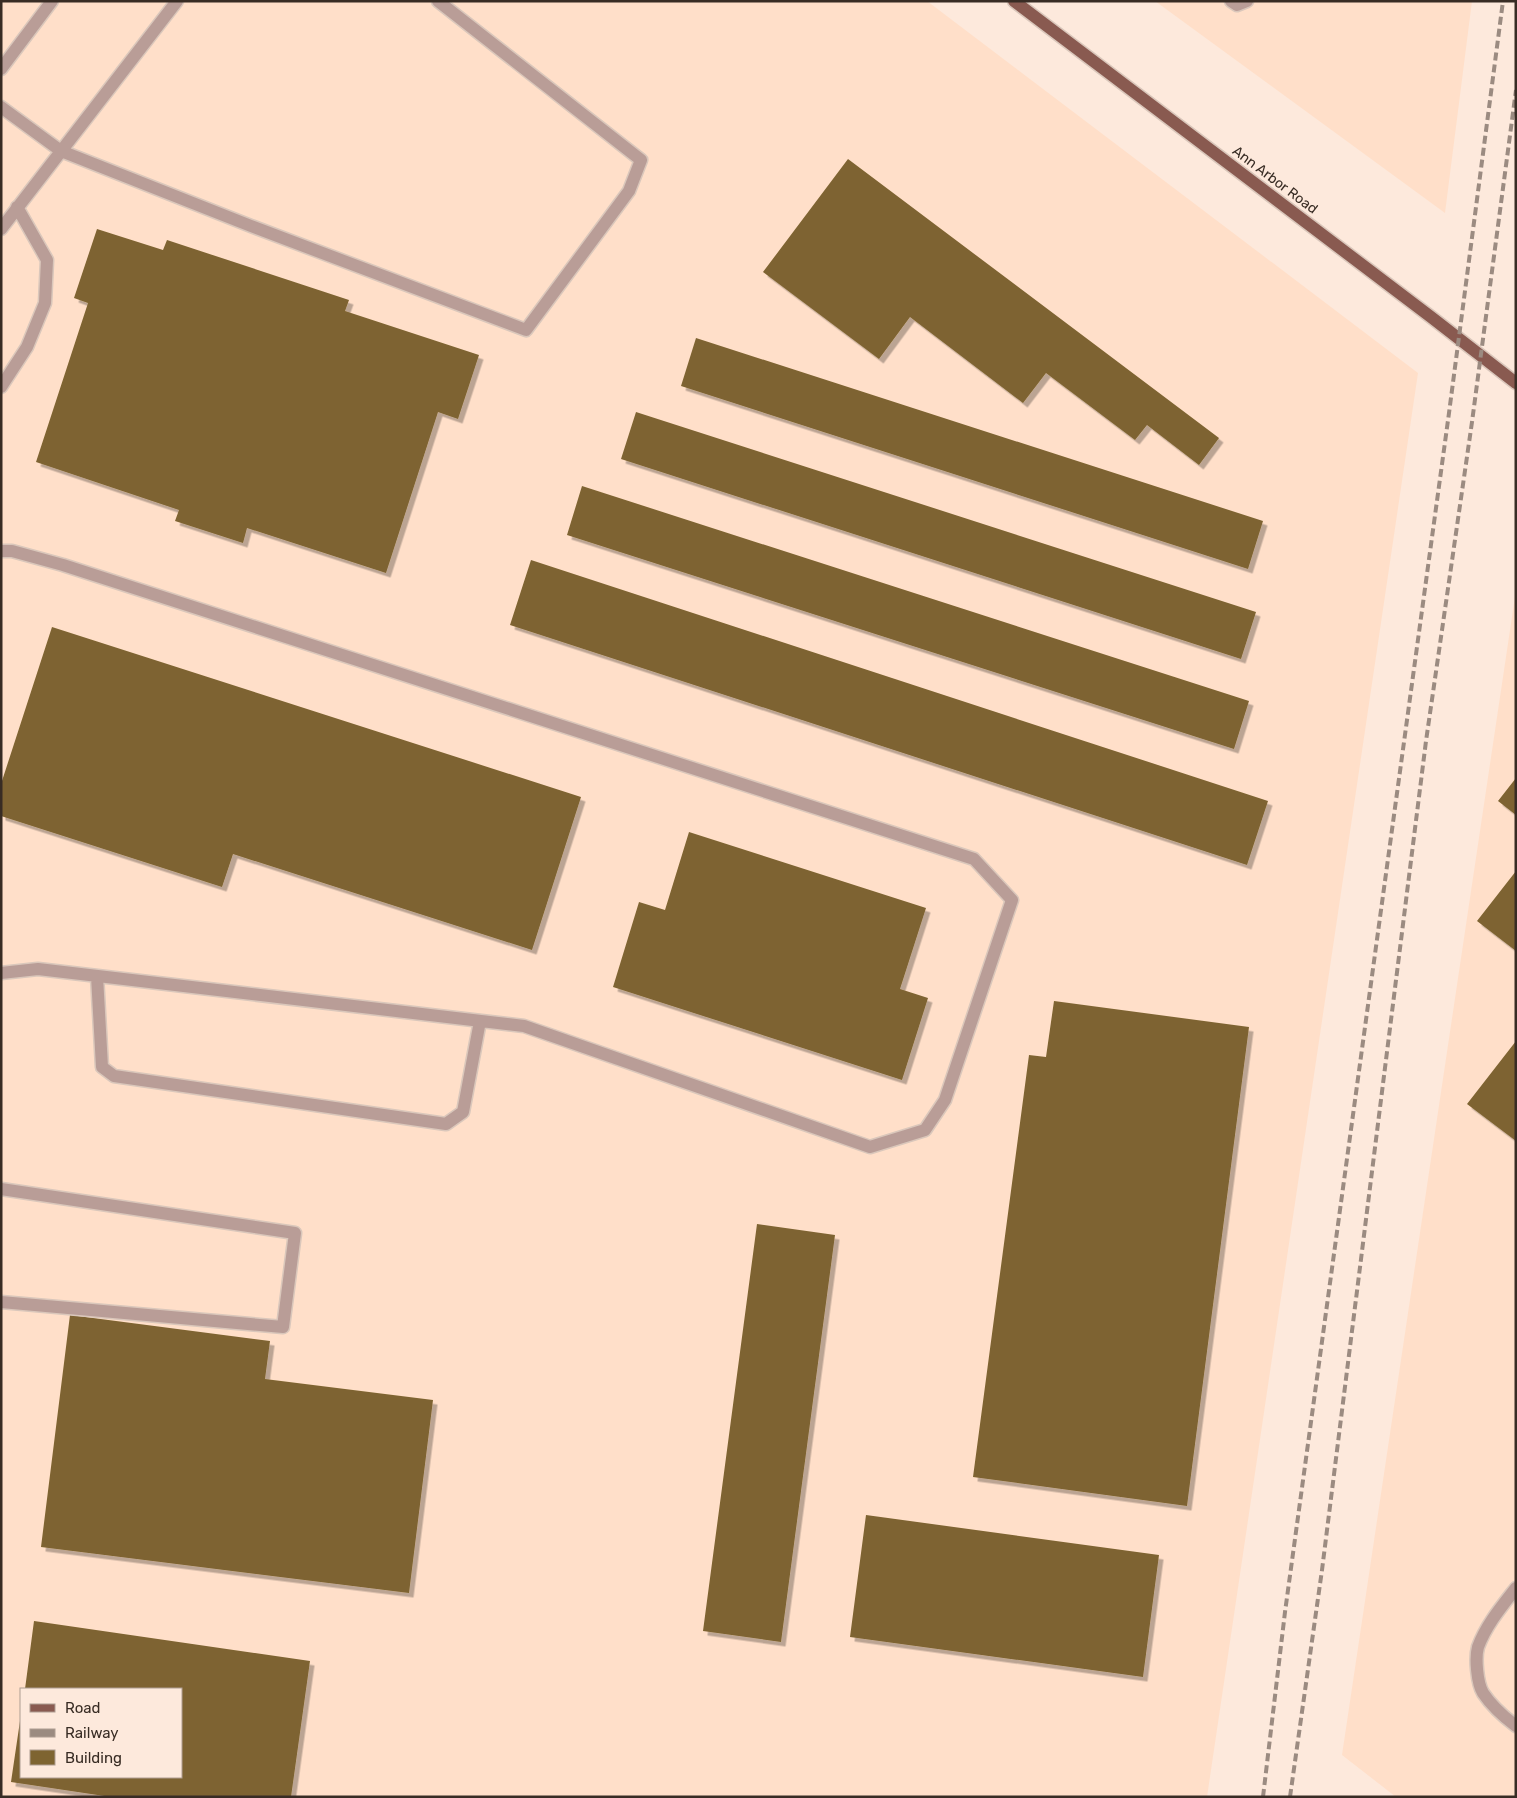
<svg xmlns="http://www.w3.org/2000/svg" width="1517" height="1798" viewBox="0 0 1517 1798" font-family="Rubik,sans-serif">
<defs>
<filter id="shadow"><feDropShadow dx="4.5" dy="4.5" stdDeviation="0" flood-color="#0004"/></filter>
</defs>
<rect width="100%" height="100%" fill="#fde9dc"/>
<!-- built -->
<path fill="#ffdfc9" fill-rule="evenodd" d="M 1,1 L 927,1 L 1418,373 L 1207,1797 L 1,1797 ZM 21,1689 L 181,1689 L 181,1777 L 21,1777 Z
M 1155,1 L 1472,1 L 1445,213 Z
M 1516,590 L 1516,1797 L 1396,1797 L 1342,1755 Z"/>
<!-- building -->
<path fill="#7e6431" filter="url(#shadow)" d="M 848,159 L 1219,438 L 1199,465 L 1147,425 L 1135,440 L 1046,373 L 1023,403 L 910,317 L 879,359 L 763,272 Z
M 97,229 L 163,250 L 167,240 L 349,300 L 345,311 L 479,355 L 458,419 L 438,412 L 386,573 L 247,528 L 243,543 L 175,521 L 179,510 L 36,462 L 88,303 L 74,298 Z
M 696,338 L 1263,521 L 1248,569 L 681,386 Z
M 636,412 L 1256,612 L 1241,659 L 621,459 Z
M 582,486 L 1249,701 L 1234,749 L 567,535 Z
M 531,560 L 1268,801 L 1247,865 L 510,625 Z
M 52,627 L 581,797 L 532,950 L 233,854 L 222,887 L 1,816 L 1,784 Z
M 1516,778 L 1516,815 L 1498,801 Z
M 689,832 L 926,908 L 900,989 L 928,998 L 902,1080 L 613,987 L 639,902 L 665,910 Z
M 1516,871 L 1516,951 L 1477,921 Z
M 1054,1001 L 1249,1027 L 1187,1506 L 973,1477 L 1029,1055 L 1046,1057 Z
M 1516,1041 L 1516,1141 L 1467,1104 Z
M 757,1224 L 835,1235 L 781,1642 L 703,1631 Z
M 70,1315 L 270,1341 L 265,1379 L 433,1400 L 409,1593 L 41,1547 Z
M 866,1515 L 1159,1555 L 1143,1677 L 850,1637 Z
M 34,1621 L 310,1661 L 291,1797 L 111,1797 L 11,1782 L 20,1721 L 21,1777 L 181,1777 L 181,1689 L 25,1689 Z"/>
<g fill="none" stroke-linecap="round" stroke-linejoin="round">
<!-- minor casing -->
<g stroke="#dac7bb" stroke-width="15">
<path id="minor" d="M 1231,1 L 1237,5 L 1247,1
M 1,69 L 52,1
M 1,107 L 61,151 L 251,226 L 526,330 L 629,191 L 641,160 L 438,1
M 1,229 L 177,1
M 1,387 L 27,347 L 45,303 L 47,260 L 17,207
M 1,551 L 12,551 L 63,565 L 974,859 L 1012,900 L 945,1100 L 925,1130 L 870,1147 L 524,1026 L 38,969 L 1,973
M 97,976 L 102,1067 L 114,1076 L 446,1124 L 463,1112 L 480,1021
M 1,1189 L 295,1233 L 283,1327 L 1,1302
M 1516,1588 C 1502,1606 1486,1625 1478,1647 C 1475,1658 1477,1683 1483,1693 C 1491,1705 1504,1717 1516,1726"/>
</g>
<!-- major casing -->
<g stroke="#dac7bb" stroke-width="15">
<path id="major" d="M 1014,1 L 1431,317 L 1516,383"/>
</g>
<!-- minor -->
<use href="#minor" stroke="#b99d97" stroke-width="12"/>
<!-- major -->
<use href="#major" stroke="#895a50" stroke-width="12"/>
<!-- rail -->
<path stroke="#9b8b81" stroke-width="4" stroke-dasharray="8 4" stroke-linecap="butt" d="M 1263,1797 L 1285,1612 L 1449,413 L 1503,1
M 1290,1797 L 1322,1570 L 1426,741 L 1472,422 L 1516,90"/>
</g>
<g text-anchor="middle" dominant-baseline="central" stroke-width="5" stroke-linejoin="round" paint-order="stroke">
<!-- street labels -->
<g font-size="14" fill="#382c24" stroke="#fde9dc">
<text transform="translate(1275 180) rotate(37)">Ann Arbor Road</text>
</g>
</g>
<!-- border -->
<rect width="1517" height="1798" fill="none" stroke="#382c24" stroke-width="5"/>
<!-- legend -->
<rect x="20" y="1688" width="162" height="90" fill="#fde9dc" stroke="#ae9d92"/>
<rect x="30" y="1704" width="25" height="8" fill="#895a50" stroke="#ae9d92"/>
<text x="65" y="1713" font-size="15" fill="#382c24">Road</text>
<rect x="30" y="1729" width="25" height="8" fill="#9b8b81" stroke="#ae9d92"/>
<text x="65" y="1738" font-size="15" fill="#382c24">Railway</text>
<rect x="30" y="1750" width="25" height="15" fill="#7e6431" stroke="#ae9d92"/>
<text x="65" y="1763" font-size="15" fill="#382c24">Building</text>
</svg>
